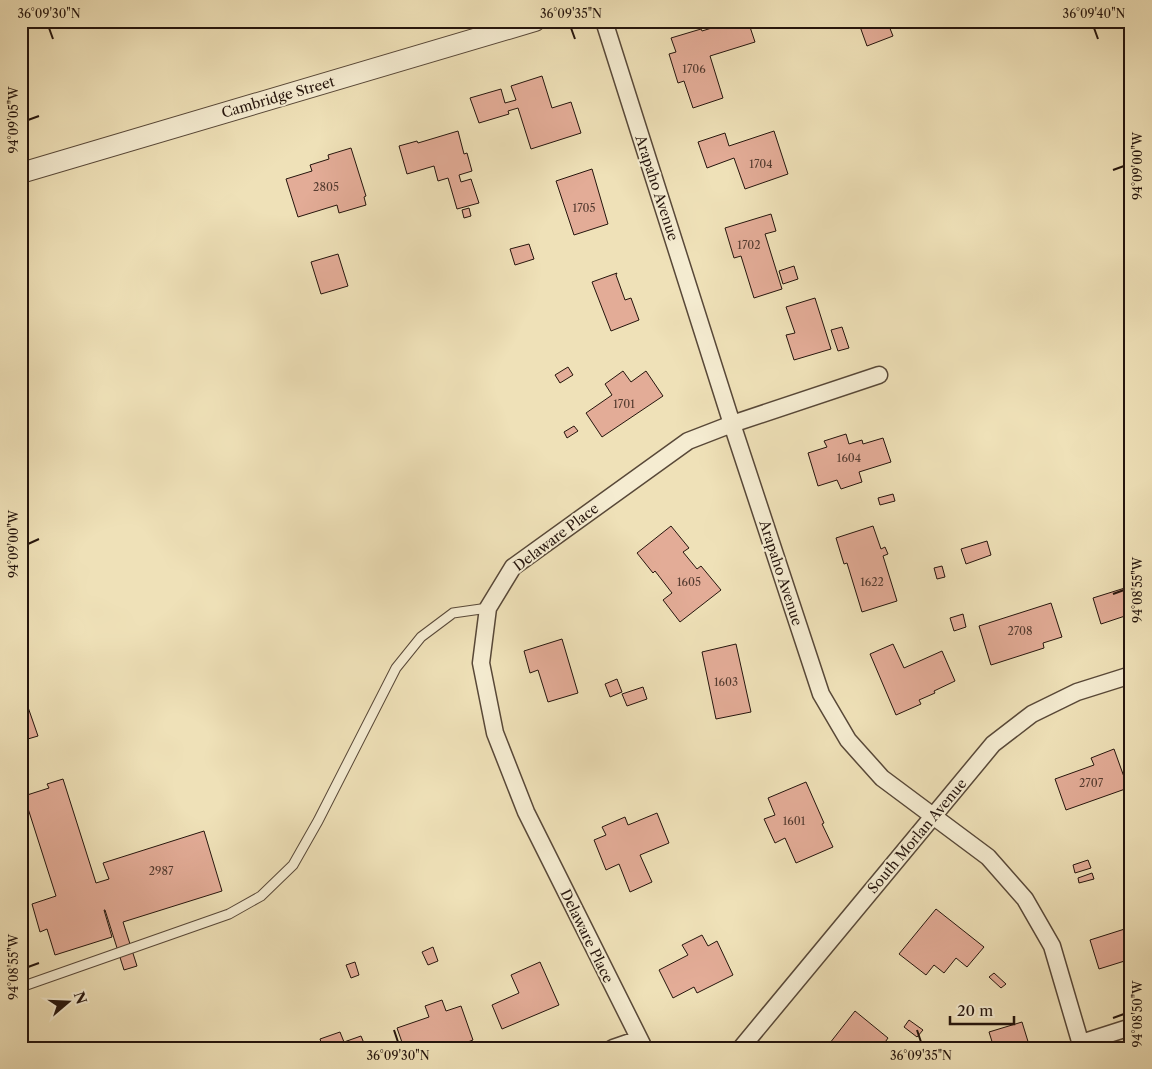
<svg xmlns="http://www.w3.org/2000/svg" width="1152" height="1069" viewBox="0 0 1152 1069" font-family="'Libre Caslon Text',serif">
<rect width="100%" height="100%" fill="#efe1b8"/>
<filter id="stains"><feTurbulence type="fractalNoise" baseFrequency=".004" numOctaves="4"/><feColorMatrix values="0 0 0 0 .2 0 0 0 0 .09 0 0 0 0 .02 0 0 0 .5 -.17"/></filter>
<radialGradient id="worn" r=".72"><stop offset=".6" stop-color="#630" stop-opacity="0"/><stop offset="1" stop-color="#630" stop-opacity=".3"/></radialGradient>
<!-- building -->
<path fill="#e3ac97" stroke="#25150d" d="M 734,21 L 748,21 L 755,42 L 710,56 L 723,98 L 693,108 L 684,81 L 678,83 L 669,54 L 676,52 L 671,38 L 701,29 L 702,31 Z
M 858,21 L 887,21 L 893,36 L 867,46 Z
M 542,76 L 552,108 L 571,102 L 581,133 L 531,149 L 518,108 L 508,111 L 509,114 L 479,123 L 470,98 L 501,89 L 505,103 L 516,100 L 511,86 Z
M 458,131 L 464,154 L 467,153 L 472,171 L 459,175 L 461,182 L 471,179 L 479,203 L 457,209 L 448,178 L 438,181 L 434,166 L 407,174 L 399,146 L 417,141 L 418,143 Z
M 774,131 L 788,174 L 745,189 L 734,158 L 707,168 L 698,142 L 725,133 L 729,146 Z
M 351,148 L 366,196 L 364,197 L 366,205 L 339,213 L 337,205 L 298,217 L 286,179 L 312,171 L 310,165 L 329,159 L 328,155 Z
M 592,169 L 608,224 L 574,235 L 556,181 Z
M 469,208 L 471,216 L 464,218 L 462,210 Z
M 771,214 L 776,231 L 765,234 L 782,289 L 754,298 L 741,256 L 734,258 L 725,228 Z
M 529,244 L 534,259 L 515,265 L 510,249 Z
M 338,254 L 348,286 L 321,294 L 311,262 Z
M 794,266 L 798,279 L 783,284 L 779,271 Z
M 617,273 L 616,275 L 625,300 L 631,298 L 639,320 L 611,331 L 592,282 Z
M 815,298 L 831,349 L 794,360 L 786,335 L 795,333 L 786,307 Z
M 842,327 L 849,348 L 838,351 L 831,330 Z
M 568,367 L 573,375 L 560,383 L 555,375 Z
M 623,371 L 631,382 L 646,371 L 663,396 L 602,437 L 586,413 L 612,395 L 605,384 Z
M 574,426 L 578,431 L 567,438 L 564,432 Z
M 846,434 L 849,444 L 862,440 L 863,444 L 883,438 L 891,462 L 859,472 L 862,482 L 841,489 L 837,480 L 818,486 L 808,453 L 827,447 L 824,441 Z
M 893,494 L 895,501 L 880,505 L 878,498 Z
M 671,526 L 689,548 L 683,552 L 697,569 L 701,566 L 721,590 L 680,622 L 663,600 L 672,593 L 655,571 L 653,573 L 637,553 Z
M 873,526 L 881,549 L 885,547 L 888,554 L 883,556 L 897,601 L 862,612 L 847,563 L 844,564 L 836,538 Z
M 987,541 L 991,555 L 966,564 L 961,549 Z
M 942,566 L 945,577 L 937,579 L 934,568 Z
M 1131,574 L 1131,620 L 1127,621 L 1125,616 L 1101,624 L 1093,598 L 1128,587 L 1124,576 Z
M 1051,603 L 1062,637 L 1043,643 L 1044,648 L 991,665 L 979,626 Z
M 963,614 L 966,627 L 954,631 L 950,618 Z
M 562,639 L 578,693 L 548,702 L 538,670 L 530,673 L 524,651 Z
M 736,644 L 751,712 L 716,719 L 702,652 Z
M 893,644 L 904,668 L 942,651 L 955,681 L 934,691 L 935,693 L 919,700 L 921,704 L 896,715 L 870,654 Z
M 617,679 L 622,692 L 610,697 L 605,684 Z
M 21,687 L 38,736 L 21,741 Z
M 643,687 L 647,699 L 627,706 L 622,694 Z
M 1114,749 L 1128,788 L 1066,810 L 1055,779 L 1094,765 L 1091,758 Z
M 63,779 L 96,883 L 109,879 L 103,863 L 204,831 L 222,891 L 123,922 L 137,966 L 124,970 L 105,910 L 104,910 L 112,937 L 55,955 L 47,929 L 40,932 L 32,904 L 56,896 L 24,796 L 49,788 L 47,784 Z
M 806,782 L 824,823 L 822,824 L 833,847 L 796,863 L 785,838 L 775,843 L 764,819 L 775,815 L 768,798 Z
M 657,813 L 669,843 L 640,855 L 652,882 L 630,892 L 619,864 L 606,870 L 594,840 L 606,835 L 602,827 L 625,817 L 628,825 Z
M 1088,860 L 1091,868 L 1075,873 L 1073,865 Z
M 1092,873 L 1094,879 L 1079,883 L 1078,878 Z
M 936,909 L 984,947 L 967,967 L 956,958 L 944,973 L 934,965 L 926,975 L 899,954 Z
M 1131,927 L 1131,959 L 1099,969 L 1090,940 Z
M 702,935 L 708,946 L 717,941 L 733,975 L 697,993 L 694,987 L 673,998 L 659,970 L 688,955 L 682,945 Z
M 433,947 L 438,961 L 428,965 L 422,952 Z
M 355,962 L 359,975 L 351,978 L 346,965 Z
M 540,962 L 559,1005 L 502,1029 L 492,1005 L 519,993 L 511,975 Z
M 994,973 L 1006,984 L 1001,988 L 989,977 Z
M 442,1000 L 446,1011 L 461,1006 L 473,1040 L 452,1048 L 404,1048 L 397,1028 L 429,1017 L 425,1006 Z
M 855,1011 L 888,1038 L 881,1048 L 826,1048 Z
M 909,1020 L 923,1030 L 917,1037 L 904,1027 Z
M 1022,1022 L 1030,1048 L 994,1048 L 989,1032 Z
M 21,1026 L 28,1048 L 21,1048 Z
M 340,1032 L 344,1042 L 361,1036 L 366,1048 L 323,1048 L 320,1039 Z
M 918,1043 L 939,1044 L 938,1048 L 918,1048 Z"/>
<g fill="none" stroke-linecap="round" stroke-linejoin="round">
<!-- service casing -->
<g stroke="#584838" stroke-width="11">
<path id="service" d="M 21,987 L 229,914 L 261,896 L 293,865 L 318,821 L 396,668 L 421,637 L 453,613 L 488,608"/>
</g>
<!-- minor casing -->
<g stroke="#584838" stroke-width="19">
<path id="minor" d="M 604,21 L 732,424 L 821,694 L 848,740 L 882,778 L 988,857 L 1025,899 L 1052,946 L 1082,1048
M 1081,1043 L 1131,1027
M 613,1048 L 639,1039
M 644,1048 L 526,812 L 495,733 L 481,663 L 488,608 L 513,567 L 688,441 L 732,424 L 879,375
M 741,1048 L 993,744 L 1032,714 L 1077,692 L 1131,675"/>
</g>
<!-- tertiary casing -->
<g stroke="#584838" stroke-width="22">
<path id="tertiary" d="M 21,173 L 535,21"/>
</g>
<!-- service -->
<use href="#service" stroke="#f5ecd1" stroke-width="9"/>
<!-- minor -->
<use href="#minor" stroke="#f5ecd1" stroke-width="16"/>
<!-- tertiary -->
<use href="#tertiary" stroke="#f5ecd1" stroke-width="20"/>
</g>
<!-- ticks -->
<path fill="none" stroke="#25150d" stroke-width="2" d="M 49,28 L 53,39M 571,28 L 575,39M 1094,28 L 1098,39M 28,120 L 39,116M 1113,170 L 1124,166M 28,544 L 39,539M 1113,594 L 1124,590M 28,967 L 39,963M 1113,1018 L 1124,1014M 394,1030 L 398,1042M 917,1030 L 921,1042"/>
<g text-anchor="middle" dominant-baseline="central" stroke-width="4" stroke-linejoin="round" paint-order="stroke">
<!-- number labels -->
<g font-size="11" fill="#543b30">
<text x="694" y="69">1706</text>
<text x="761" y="164">1704</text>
<text x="326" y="187">2805</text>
<text x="584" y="208">1705</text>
<text x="749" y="245">1702</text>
<text x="624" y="404">1701</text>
<text x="849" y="458">1604</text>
<text x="689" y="582">1605</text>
<text x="872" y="582">1622</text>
<text x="1020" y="631">2708</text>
<text x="726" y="682">1603</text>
<text x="1091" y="783">2707</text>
<text x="794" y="821">1601</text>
<text x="161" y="871">2987</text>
</g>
<!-- street labels -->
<g font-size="14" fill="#25150d" stroke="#f5ecd1">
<text transform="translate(278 97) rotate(-16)">Cambridge Street</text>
<text transform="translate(657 188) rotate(72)">Arapaho Avenue</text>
<text transform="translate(556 537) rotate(-37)">Delaware Place</text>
<text transform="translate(781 573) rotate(72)">Arapaho Avenue</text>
<text transform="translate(917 836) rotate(-50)">South Morlan Avenue</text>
<text transform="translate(587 936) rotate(64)">Delaware Place</text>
</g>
</g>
<!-- margin -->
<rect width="1152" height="1069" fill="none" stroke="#efe1b8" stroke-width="55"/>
<!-- north arrow -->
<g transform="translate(68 1002) rotate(71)" stroke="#f5ecd1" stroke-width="4" paint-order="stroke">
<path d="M0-4L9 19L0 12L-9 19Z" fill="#25150d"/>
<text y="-8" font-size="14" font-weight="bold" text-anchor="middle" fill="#25150d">N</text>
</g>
<!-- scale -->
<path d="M950 1016v8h64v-8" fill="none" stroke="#25150d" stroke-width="2.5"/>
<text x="957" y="1016" font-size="15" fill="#25150d" stroke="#f5ecd1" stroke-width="4" paint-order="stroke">20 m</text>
<rect x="28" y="28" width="1096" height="1014" fill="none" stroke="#25150d" stroke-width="2"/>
<g font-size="12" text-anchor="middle" fill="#25150d">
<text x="49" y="18">36°09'30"N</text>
<text x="571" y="18">36°09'35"N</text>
<text x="1094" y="18">36°09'40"N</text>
<text transform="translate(14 120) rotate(-90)" y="4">94°09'05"W</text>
<text transform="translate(1138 166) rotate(-90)" y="4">94°09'00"W</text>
<text transform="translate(14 544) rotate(-90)" y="4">94°09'00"W</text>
<text transform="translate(1138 590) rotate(-90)" y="4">94°08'55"W</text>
<text transform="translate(14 967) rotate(-90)" y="4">94°08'55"W</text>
<text transform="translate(1138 1014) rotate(-90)" y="4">94°08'50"W</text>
<text x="398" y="1060">36°09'30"N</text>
<text x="921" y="1060">36°09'35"N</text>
</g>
<rect width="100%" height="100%" filter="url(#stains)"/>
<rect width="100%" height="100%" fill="url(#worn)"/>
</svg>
